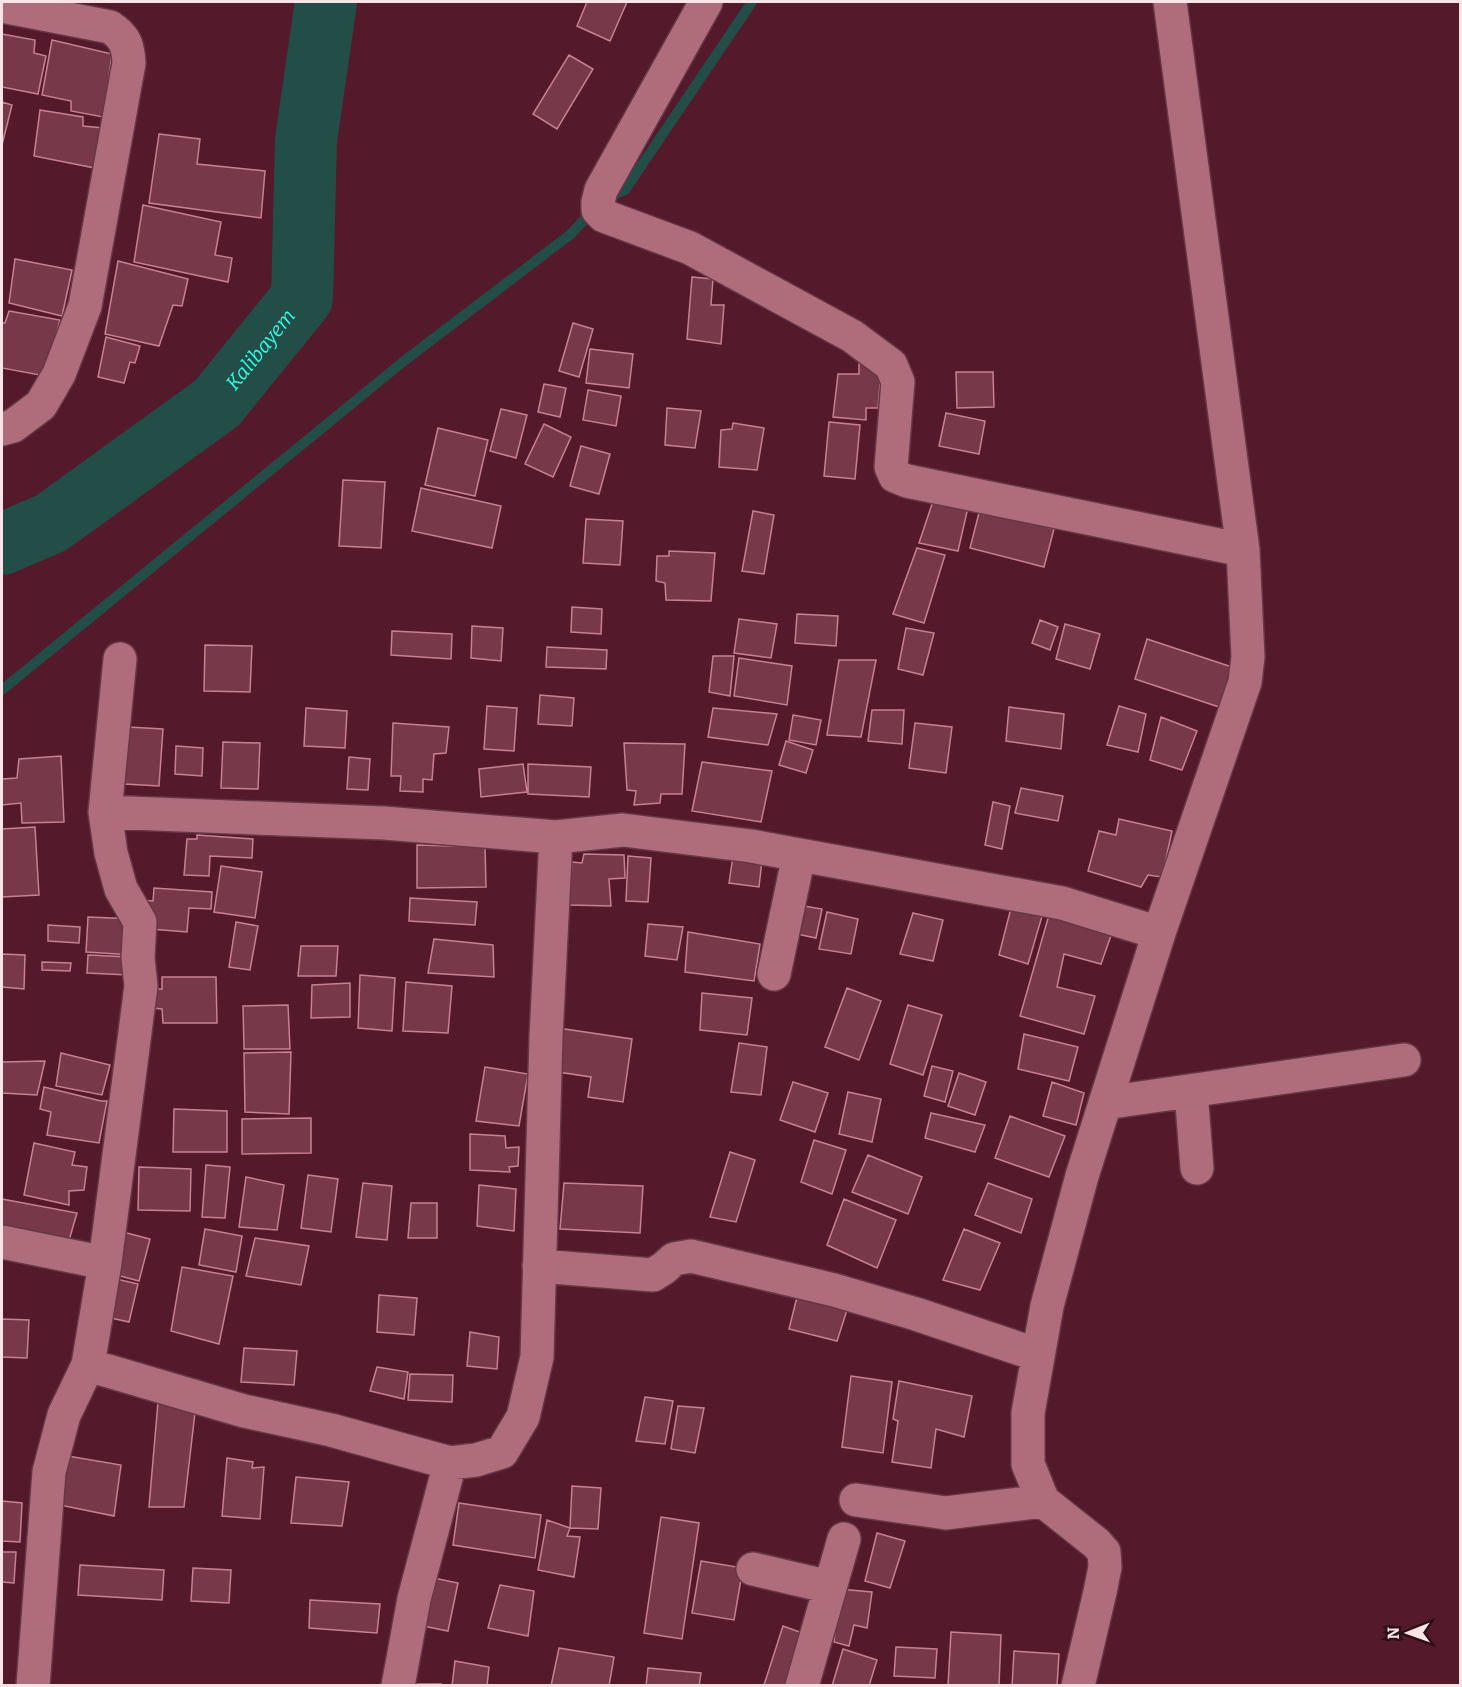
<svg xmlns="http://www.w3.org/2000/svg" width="1462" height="1687" viewBox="0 0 1462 1687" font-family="Bitter,serif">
<rect width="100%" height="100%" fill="#54192b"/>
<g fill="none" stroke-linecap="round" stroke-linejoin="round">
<!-- stream -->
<path stroke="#234e48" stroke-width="10" d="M 605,198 L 625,190 L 752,2
M 2,690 L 404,361 L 571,234 L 594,209"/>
<!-- river -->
<path stroke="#234e48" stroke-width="62" id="s1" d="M 2,544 L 51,523 L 217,403 L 302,298 L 306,140 L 326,2"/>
</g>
<!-- building -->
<path fill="#773949" stroke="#c78191" stroke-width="1.5" d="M 587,2 L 627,2 L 610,41 L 577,26 Z
M 2,34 L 35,40 L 34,53 L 46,56 L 38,94 L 2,87 Z
M 52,40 L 112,54 L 109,76 L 113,78 L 103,117 L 71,111 L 71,101 L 42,95 Z
M 569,55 L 593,69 L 557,129 L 533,114 Z
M 2,102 L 12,105 L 2,145 Z
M 40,110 L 83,117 L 83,126 L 104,128 L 95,168 L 34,156 Z
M 159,134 L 200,139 L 197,164 L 265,171 L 261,218 L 149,203 Z
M 143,205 L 221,222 L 215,255 L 232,258 L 228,282 L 134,262 Z
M 15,259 L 72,270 L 62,316 L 9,303 Z
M 118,261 L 188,279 L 182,306 L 173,305 L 159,346 L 105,334 Z
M 692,277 L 713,279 L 711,305 L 724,305 L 721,344 L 687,339 Z
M 9,311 L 60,320 L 45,376 L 2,368 L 2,323 L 5,323 Z
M 573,323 L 593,329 L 579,377 L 559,371 Z
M 106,337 L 140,346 L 135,363 L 130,362 L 124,383 L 98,377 Z
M 590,349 L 633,354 L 629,388 L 586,383 Z
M 859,360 L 882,361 L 878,408 L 866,408 L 866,420 L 833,417 L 838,374 L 859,374 Z
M 956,372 L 993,372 L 994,407 L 957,408 Z
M 544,384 L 566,388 L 560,417 L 538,412 Z
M 588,390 L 621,396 L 616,426 L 583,420 Z
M 667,408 L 701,411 L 695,448 L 665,445 Z
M 501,409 L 527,415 L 516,458 L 490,451 Z
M 946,413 L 985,421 L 979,454 L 939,446 Z
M 829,422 L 860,425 L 855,479 L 824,476 Z
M 733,423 L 764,428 L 757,470 L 719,467 L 721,430 L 732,429 Z
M 544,424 L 571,437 L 553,477 L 525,464 Z
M 438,428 L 488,440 L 475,496 L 425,485 Z
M 581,446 L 610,454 L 599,494 L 570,486 Z
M 343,480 L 385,482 L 381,548 L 339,546 Z
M 421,488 L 501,506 L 492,548 L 412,531 Z
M 935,495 L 969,503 L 958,551 L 919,543 Z
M 980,509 L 1054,529 L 1044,567 L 970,548 Z
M 753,511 L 774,515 L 764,574 L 742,571 Z
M 586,519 L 623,521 L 620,565 L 583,563 Z
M 917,548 L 945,555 L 924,623 L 893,614 Z
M 669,551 L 715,553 L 711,601 L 666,600 L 665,583 L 656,581 L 657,556 L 669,556 Z
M 572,607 L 602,609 L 601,634 L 571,632 Z
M 797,614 L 838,616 L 836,646 L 795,643 Z
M 739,619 L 777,624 L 771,658 L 734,653 Z
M 1040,620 L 1058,627 L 1050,650 L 1032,643 Z
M 1065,624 L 1100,634 L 1090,669 L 1056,659 Z
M 472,626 L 503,628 L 501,661 L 471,658 Z
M 906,628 L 934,633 L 923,675 L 898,669 Z
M 392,631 L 452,634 L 451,659 L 391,655 Z
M 1147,639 L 1235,668 L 1219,707 L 1135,679 Z
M 205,645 L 252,646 L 250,692 L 204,691 Z
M 547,647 L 607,650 L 606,669 L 546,667 Z
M 713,656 L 734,656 L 730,696 L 709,692 Z
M 739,658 L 792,666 L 787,705 L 734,696 Z
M 839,660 L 876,660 L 861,737 L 827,735 Z
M 540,695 L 574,698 L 572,726 L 538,724 Z
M 487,706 L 517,708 L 514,751 L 484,749 Z
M 1119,706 L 1146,714 L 1138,752 L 1107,745 Z
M 1009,707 L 1064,714 L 1061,749 L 1006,741 Z
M 306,708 L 347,711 L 345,748 L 304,746 Z
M 713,708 L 777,714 L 768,745 L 708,737 Z
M 872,710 L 904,710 L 902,744 L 868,741 Z
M 793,715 L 821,720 L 816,745 L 789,740 Z
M 1161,717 L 1197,731 L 1182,770 L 1150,760 Z
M 393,723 L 449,727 L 446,753 L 434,754 L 432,780 L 423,779 L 423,792 L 400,791 L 401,776 L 391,776 Z
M 915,723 L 952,727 L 946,773 L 909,768 Z
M 128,727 L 163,729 L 159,786 L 124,784 Z
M 786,741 L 813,750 L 806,773 L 779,765 Z
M 223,742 L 260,743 L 258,789 L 221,788 Z
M 624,743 L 685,744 L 682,794 L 661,794 L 660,803 L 634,805 L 636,791 L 627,790 Z
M 176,746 L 203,748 L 202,776 L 175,774 Z
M 61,756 L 64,822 L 22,823 L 21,803 L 2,805 L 2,779 L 17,778 L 19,759 Z
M 349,757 L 370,759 L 368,790 L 347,789 Z
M 702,762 L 772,771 L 761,822 L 692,811 Z
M 523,764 L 527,792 L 481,797 L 479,769 Z
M 528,764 L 591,767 L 589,797 L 528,794 Z
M 1021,788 L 1063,796 L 1058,821 L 1015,813 Z
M 993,802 L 1010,806 L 1002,849 L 985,845 Z
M 1119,819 L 1172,831 L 1162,877 L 1148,875 L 1141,887 L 1088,871 L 1099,831 L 1116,835 Z
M 35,827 L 39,895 L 2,897 L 2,829 Z
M 197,835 L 253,839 L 252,858 L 210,856 L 209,876 L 184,875 L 187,839 L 197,839 Z
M 417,845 L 485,847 L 486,887 L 417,888 Z
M 584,854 L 624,855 L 625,878 L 609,879 L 611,906 L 569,905 L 572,862 L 582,863 Z
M 628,856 L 651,858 L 648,902 L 626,901 Z
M 733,856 L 762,860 L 759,887 L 729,883 Z
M 221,866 L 262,872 L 255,918 L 214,912 Z
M 154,888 L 212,892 L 211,909 L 189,908 L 187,932 L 150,929 L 142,900 L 153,901 Z
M 410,898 L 477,902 L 475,925 L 409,921 Z
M 1013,900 L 1045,906 L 1028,964 L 999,955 Z
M 798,905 L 822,909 L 816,938 L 792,933 Z
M 1051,908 L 1114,927 L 1101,964 L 1064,954 L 1057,987 L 1095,996 L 1084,1034 L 1020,1016 Z
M 827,912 L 858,919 L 851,954 L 819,949 Z
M 913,913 L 943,920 L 933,961 L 900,954 Z
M 88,917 L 135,919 L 133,955 L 86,952 Z
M 236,922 L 258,926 L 250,970 L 229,967 Z
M 648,924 L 683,927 L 677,960 L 645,956 Z
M 48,925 L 80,927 L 79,943 L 48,941 Z
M 688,932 L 760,944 L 754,981 L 685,972 Z
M 434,939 L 493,945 L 494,977 L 428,973 Z
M 301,946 L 338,946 L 336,976 L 298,976 Z
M 2,954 L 25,955 L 24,989 L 2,987 Z
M 88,955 L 129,957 L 128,975 L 87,973 Z
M 42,962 L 71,963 L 70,971 L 42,970 Z
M 360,975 L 395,978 L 392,1031 L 358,1028 Z
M 162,977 L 216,977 L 217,1023 L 163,1023 L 162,1009 L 152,1008 L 152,989 L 162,989 Z
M 406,982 L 452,986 L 448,1033 L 403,1031 Z
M 350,983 L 350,1017 L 311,1018 L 312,985 Z
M 847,988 L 881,1001 L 859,1060 L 825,1047 Z
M 702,993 L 752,998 L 747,1035 L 700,1030 Z
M 288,1005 L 290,1049 L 244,1049 L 243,1006 Z
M 908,1005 L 942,1015 L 923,1075 L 890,1064 Z
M 558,1028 L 632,1039 L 623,1102 L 588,1097 L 591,1077 L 551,1071 Z
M 1024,1034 L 1078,1047 L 1069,1081 L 1018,1069 Z
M 739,1043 L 767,1047 L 761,1095 L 731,1092 Z
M 291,1052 L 289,1114 L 245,1112 L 244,1053 Z
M 61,1053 L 110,1065 L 102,1095 L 56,1086 Z
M 45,1061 L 37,1095 L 2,1093 L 2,1062 Z
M 932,1066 L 953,1071 L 945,1102 L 924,1096 Z
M 485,1067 L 528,1074 L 519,1126 L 476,1121 Z
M 959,1073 L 986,1082 L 975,1115 L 948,1106 Z
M 793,1082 L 828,1093 L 815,1132 L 780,1120 Z
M 1052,1082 L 1084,1093 L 1076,1125 L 1043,1116 Z
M 44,1087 L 101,1101 L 107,1101 L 99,1143 L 47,1135 L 51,1112 L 40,1109 Z
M 848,1092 L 881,1099 L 872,1142 L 839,1134 Z
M 174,1109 L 227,1111 L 227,1152 L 173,1152 Z
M 931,1113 L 985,1125 L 975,1152 L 925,1138 Z
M 1010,1116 L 1065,1136 L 1049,1177 L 995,1158 Z
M 311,1118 L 311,1153 L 242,1154 L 242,1119 Z
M 470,1134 L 505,1136 L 506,1148 L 519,1147 L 518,1166 L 509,1167 L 510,1172 L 470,1170 Z
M 814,1140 L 846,1150 L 832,1194 L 801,1182 Z
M 34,1143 L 75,1152 L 72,1165 L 87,1167 L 84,1190 L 69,1191 L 69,1205 L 24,1195 Z
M 730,1152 L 755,1160 L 736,1222 L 710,1217 Z
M 868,1155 L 922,1177 L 908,1214 L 852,1192 Z
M 206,1165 L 230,1167 L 225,1218 L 202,1217 Z
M 139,1167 L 191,1169 L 190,1211 L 138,1210 Z
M 308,1175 L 338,1179 L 331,1232 L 301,1228 Z
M 246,1177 L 284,1185 L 277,1230 L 239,1227 Z
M 363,1183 L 392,1186 L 387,1240 L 356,1237 Z
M 564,1183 L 643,1186 L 640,1233 L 560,1229 Z
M 988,1183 L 1032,1199 L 1021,1233 L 975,1215 Z
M 479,1185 L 516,1189 L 514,1231 L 477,1226 Z
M 2,1199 L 77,1213 L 68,1244 L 2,1233 Z
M 844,1199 L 896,1220 L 877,1268 L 827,1245 Z
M 411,1203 L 437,1203 L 437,1238 L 408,1238 Z
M 205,1229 L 242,1236 L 236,1272 L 199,1265 Z
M 964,1229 L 1000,1243 L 980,1290 L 943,1280 Z
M 123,1232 L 150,1239 L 139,1281 L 113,1274 Z
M 255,1238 L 309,1246 L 301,1285 L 246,1276 Z
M 182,1267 L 233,1276 L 219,1344 L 171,1331 Z
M 112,1278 L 138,1284 L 129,1322 L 102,1316 Z
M 798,1293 L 848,1307 L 837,1341 L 789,1329 Z
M 379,1295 L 417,1298 L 414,1335 L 377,1332 Z
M 2,1319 L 29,1320 L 27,1358 L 2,1357 Z
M 470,1332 L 499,1337 L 497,1369 L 467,1366 Z
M 244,1348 L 297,1351 L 294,1385 L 241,1382 Z
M 377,1367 L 408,1372 L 404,1399 L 370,1391 Z
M 410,1374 L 453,1375 L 452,1402 L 408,1400 Z
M 851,1376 L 892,1382 L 883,1453 L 842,1447 Z
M 899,1381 L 972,1396 L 964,1437 L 936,1429 L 931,1468 L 892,1462 L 898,1421 L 893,1419 Z
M 645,1397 L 673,1401 L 665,1444 L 636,1441 Z
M 158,1402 L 196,1404 L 184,1507 L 149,1507 Z
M 678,1406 L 704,1408 L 695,1453 L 671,1449 Z
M 62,1455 L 121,1465 L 114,1516 L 55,1504 Z
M 227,1458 L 253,1462 L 252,1468 L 264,1467 L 260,1519 L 222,1516 Z
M 296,1477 L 349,1482 L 342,1526 L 291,1523 Z
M 572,1486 L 601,1488 L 598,1529 L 570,1528 Z
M 2,1501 L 22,1503 L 20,1542 L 2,1541 Z
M 459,1503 L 541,1515 L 535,1558 L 453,1545 Z
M 661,1517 L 699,1523 L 682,1639 L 644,1633 Z
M 547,1520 L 570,1528 L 567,1536 L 580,1537 L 574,1577 L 538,1570 Z
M 877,1533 L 905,1541 L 890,1588 L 865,1581 Z
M 2,1552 L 16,1552 L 14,1583 L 2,1582 Z
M 701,1561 L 743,1568 L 734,1620 L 692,1613 Z
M 80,1565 L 164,1570 L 162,1600 L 78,1595 Z
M 193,1568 L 231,1570 L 229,1603 L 191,1601 Z
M 424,1576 L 458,1583 L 448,1631 L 413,1624 Z
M 500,1585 L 534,1591 L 528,1636 L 488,1628 Z
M 839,1589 L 872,1592 L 867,1628 L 854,1625 L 849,1646 L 834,1642 Z
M 310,1600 L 380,1604 L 377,1633 L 309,1628 Z
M 783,1626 L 805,1634 L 789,1686 L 764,1685 Z
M 951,1632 L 1001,1635 L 999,1686 L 948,1686 Z
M 896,1647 L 937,1649 L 935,1678 L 894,1676 Z
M 559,1648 L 614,1657 L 609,1686 L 551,1686 Z
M 843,1649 L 877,1660 L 869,1686 L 832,1686 Z
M 1014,1651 L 1059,1654 L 1057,1686 L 1012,1686 Z
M 455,1661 L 489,1667 L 487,1686 L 452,1686 Z
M 648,1668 L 701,1673 L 699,1686 L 646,1686 Z
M 404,1684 L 441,1684 L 441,1686 L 404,1686 Z"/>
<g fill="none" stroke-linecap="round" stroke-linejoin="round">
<!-- minor casing -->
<g stroke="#653747" stroke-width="36">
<path id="minor" d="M 706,2 L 601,190 L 598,202 L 598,210 L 604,216 L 690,248 L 852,336 L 891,365 L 898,382 L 891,467 L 895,476 L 907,481 L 1243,550
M 2,6 L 110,27 C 125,37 128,45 129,63 L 85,306 L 59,374 L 41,405 L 13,426 L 2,429
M 105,812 L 384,823 L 556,837
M 774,974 L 799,855
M 1191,1091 L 1197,1168
M 1105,1103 L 1404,1060
M 2,1242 L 105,1263
M 539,1266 L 653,1275 L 664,1268 L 674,1259 L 691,1256 L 834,1290 L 916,1314 L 1038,1355
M 88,1365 L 244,1411 L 331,1430 L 450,1463 L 476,1460 L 502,1452 L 523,1417 L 537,1357 L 546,1037 L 556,837 L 623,830 L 751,846 L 1062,903 L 1159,933
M 856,1500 L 946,1513 L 1043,1501
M 753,1569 L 830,1587
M 33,1686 L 49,1472 L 64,1415 L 88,1365 L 105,1263 L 141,986 L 138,958 L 140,922 L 121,889 L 111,853 L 105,812 L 120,659
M 398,1686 L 414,1599 L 450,1463
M 802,1686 L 844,1539
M 1078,1686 L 1100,1592 L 1105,1567 L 1104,1552 L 1096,1543 L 1043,1501 L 1028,1464 L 1028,1413 L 1047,1306 L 1082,1176 L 1159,933 L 1245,682 L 1248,657 L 1243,550 L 1170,2"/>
</g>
<!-- minor -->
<use href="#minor" stroke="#af6c7b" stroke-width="33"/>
</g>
<g text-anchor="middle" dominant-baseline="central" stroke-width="4.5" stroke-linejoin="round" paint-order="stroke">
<!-- water labels -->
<g font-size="20" font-style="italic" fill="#2ffeea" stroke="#2a1016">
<text stroke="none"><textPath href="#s1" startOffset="327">Kalibayem</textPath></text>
</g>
</g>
<!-- border -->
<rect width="1462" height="1687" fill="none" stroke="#fbe4e8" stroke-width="6"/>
<!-- north arrow -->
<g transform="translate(1408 1633) rotate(269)" stroke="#2a1016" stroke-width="4.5" paint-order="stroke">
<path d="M0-4.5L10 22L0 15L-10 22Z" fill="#fbe4e8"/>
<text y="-9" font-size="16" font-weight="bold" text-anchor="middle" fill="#fbe4e8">N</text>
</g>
</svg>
